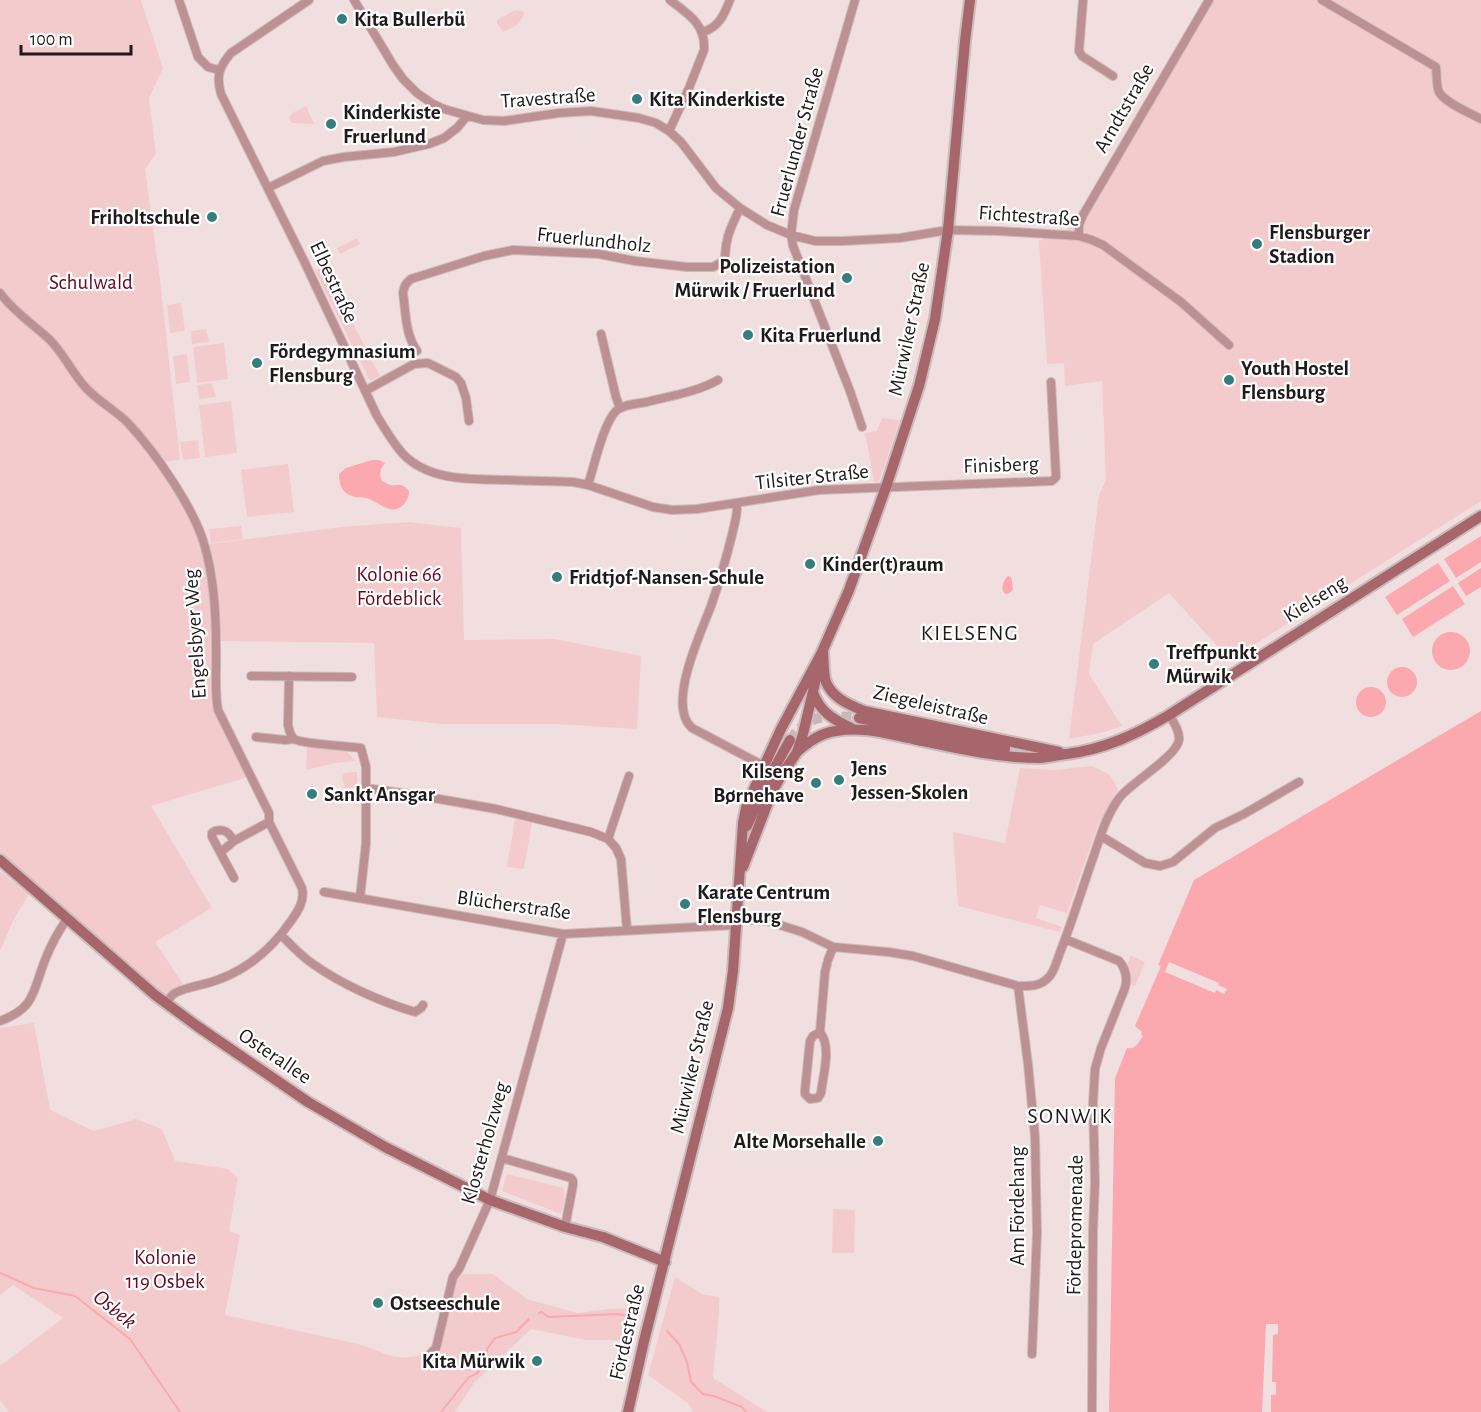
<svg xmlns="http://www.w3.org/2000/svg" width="1481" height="1412" viewBox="0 0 1481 1412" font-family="'Alegreya Sans',sans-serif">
<rect width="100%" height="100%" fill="#f1dfe0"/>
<!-- green -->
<path fill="#f4cbcd" d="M 0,0 L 141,0 L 163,68 L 149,98 L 156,154 L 145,169 L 160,279 L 180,460 L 163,462 L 195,515 L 209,544 L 341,527 L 408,522 L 461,528 L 464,640 L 555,639 L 641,656 L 637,729 L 555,724 L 441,724 L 377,717 L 374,643 L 213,641 L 213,695 L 248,777 L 151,806 L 212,908 L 155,942 L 183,984 L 165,995 L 0,855 Z
M 1209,0 L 1481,0 L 1481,501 L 1230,660 L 1169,593 L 1093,644 L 1089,674 L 1122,726 L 1105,732 L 1069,739 L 1099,495 L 1106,480 L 1102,381 L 1065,386 L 1064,363 L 1047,364 L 1039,241 L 1069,228 L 1082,214 Z
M 515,10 L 523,11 L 524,14 C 520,24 513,28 503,32 L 497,23 L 497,20 Z
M 306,106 L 314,124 L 292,123 L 289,118 L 292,113 Z
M 357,238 L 360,244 L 340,254 L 337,248 Z
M 324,266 L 380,376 L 370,381 L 315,271 Z
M 181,303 L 185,331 L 170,333 L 167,305 Z
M 206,329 L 209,342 L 192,344 L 191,331 Z
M 224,343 L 228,379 L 197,383 L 193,347 Z
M 187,354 L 190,382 L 176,384 L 173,356 Z
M 212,383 L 216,397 L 199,399 L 197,385 Z
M 231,401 L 237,453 L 205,457 L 199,405 Z
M 882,418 L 900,420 L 879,481 L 874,482 L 865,433 L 877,431 Z
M 198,440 L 200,458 L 183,460 L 180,442 Z
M 288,464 L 294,512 L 247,517 L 241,470 Z
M 241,526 L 243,539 L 211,543 L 209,529 Z
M 307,745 L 348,749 L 348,753 L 356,761 L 335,763 L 306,770 Z
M 1092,766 L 1110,775 L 1118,789 L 1097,828 L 1067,913 L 1040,905 L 1036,918 L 1062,927 L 1060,932 L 958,906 L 953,832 L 1005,843 L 1020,768 L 1054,770 Z
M 355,772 L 357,772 L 357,787 L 345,788 L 342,778 L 344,773 Z
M 515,819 L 532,823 L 524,869 L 507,867 Z
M 0,871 L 29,894 L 13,921 L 0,951 Z
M 1131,955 L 1145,962 L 1135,986 L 1130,984 L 1131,973 L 1127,965 Z
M 34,1023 L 50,1110 L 94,1131 L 136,1119 L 162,1129 L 175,1161 L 228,1169 L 238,1178 L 229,1231 L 240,1235 L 225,1315 L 358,1344 C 388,1353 400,1366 432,1350 L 451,1274 L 493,1274 L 527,1299 L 578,1313 L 609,1309 L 634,1308 L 635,1320 L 630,1340 L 586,1340 L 531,1329 L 474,1383 L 455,1412 L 9,1412 L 0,1400 L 0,1366 L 63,1318 L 13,1285 L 0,1295 L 0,1028 Z
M 507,1174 L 564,1188 L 565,1201 L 561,1214 L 502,1191 Z
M 833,1209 L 855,1210 L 854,1253 L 832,1253 Z
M 675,1277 L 702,1294 L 719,1297 L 719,1314 L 713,1378 L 767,1412 L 693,1412 L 688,1403 L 648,1375 Z"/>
<!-- water -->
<path fill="#fba8ae" d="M 372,460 L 379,460 L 385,463 C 380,468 379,474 382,481 L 390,485 C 400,486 401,482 409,491 C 409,497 407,500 404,504 C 392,518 379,501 366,498 C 361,497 356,498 352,496 C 341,493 339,483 339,474 L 346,468 Z
M 1481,536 L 1481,562 L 1456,578 L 1444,559 Z
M 1438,563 L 1450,581 L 1397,615 L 1385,597 Z
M 1481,568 L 1481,587 L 1466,596 L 1458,583 Z
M 1008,576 L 1011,577 L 1013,589 L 1011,592 L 1007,594 L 1004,593 C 1001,588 1003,580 1008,576 Z
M 1453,586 L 1465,604 L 1413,637 L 1402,619 Z
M1432 651a19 19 0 1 1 38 0a19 19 0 1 1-38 0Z
M1387 682a15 15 0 1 1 30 0a15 15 0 1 1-30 0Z
M1356 702a15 15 0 1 1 30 0a15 15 0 1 1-30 0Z
M 1481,711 L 1481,1412 L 1271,1412 L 1271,1395 L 1276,1395 L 1276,1382 L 1272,1382 L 1273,1335 L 1278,1334 L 1278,1324 L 1266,1324 L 1262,1412 L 1109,1412 L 1115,1078 L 1127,1048 C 1135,1050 1139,1042 1143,1036 L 1141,1034 L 1142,1032 L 1135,1026 L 1161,966 L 1158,965 L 1194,880 Z"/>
<!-- pier -->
<path fill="#f1dfe0" d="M 1169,962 L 1219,983 L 1218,985 L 1227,989 L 1224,994 L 1216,990 L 1215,993 L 1165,972 Z"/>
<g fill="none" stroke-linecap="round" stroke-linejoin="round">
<!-- stream -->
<path stroke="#fba8ae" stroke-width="2" d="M 0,1273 L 34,1288 L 75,1296 L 130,1339 L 180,1412
M 539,1313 L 542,1312 L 548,1317 L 617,1314 L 629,1316
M 667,1331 L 679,1344 L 687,1362 L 691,1382 L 703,1394 L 714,1396 L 742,1407 L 746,1412
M 441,1412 L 468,1378 L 477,1373 L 483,1367 L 485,1360 L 487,1349 L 495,1338 L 516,1332 L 529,1319"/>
<!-- secondary-tunnel -->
<path stroke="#c7b8b8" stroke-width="10" stroke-dasharray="10 5" stroke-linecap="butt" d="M 790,740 C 808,713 830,715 859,718"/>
<!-- street casing -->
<g stroke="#cbbcbc" stroke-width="10">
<path id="street" d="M 179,0 L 198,57 L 208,67 L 219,70
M 309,0 L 231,53 C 219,67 216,76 221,94 L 304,261 L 377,416 C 385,429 393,443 403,454 C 430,482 473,479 508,480 C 530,481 551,481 573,482 L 588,485 L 653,507 L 672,510 L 697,509 L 819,490 L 1052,481 L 1056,477 L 1051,382
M 354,0 L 393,65 L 403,79 L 417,93 L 433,104 L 444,109 L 483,120 L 504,121 L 559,113 L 591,111 L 639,118 L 656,123 L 669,131 L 681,142 L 716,188 L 740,208 L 767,225 L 791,235 L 815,241 L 843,241 L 900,238 L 948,230 L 999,231 L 1079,236 L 1092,240 L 1103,245 L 1181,302 L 1229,345
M 855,0 L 794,210 L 791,235 L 793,246 L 850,391 L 862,427
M 1083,0 L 1079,51 L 1082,56 L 1113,76
M 1322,0 L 1436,67 C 1437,75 1436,85 1439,92 C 1445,103 1470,113 1481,119
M 703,32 C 719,27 724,15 730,0
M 669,131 L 689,88 L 704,50 C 706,24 688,14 670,0
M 268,188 L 323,161 L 344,157 L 394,152 L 429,144 L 444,138 L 457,128 L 467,116
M 1079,236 L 1079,225 L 1083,215 L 1209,0
M 0,293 C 14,312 33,324 50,340 C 64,354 72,373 86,388 C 98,401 115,410 128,423 C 155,452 195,509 205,547 C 214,579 216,613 216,646 C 217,668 214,689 218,710 L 269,813 L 269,822 L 302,888 C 305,901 298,911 291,921 C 273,947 249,968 220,979 C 206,985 189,986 175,993 C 171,995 169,1000 166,1003
M 601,334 L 616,397 L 620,408
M 417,351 C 405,334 406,313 403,293 C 404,286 406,283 411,279 L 484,256 L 513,250 L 599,254 L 635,261 L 687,267 L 713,267 L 724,261 C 726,254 725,248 727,241 C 729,229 735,219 740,208
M 365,391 L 414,364 L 428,363 L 456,377 L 461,383 L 466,398 L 469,421
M 588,485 C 594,467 603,424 616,411 C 623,404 637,404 647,402 C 670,396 697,392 718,380
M 737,504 C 738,514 734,525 732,535 C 726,559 719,583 711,606 C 701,633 666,705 692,728 L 764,766
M 251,676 L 352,677
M 289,676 L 288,725 C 289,730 290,735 294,739 C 301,744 349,746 361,748 L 366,767 L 366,843 L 360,898
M 256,737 L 285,740 L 294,739
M 366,788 L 422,796 L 496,809 L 591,832 L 608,839 L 616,848 L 621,859 L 627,930
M 1101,836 L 1145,863 L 1160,866 L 1173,862 L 1215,828 L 1244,814 L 1299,782
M 608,839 L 629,776
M 234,841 C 229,833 225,828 215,831 L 212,833 L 212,837 L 234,878
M 221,852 L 234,841 L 269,822
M 324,892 L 563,934 L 736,925
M 736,919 L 767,921 L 802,932 L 833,947 L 888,952 L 913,956 L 1018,986 C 1029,986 1039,987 1048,978 C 1055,972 1057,959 1061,950 C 1073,919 1083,886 1094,855 C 1101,834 1107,814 1120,797 C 1132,782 1176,757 1179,740 C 1180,731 1174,722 1169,715
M 281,935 C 291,945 301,956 313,964 C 341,984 381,1002 415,1012 L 421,1008 L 423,1005
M 1065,939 L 1119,961 C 1126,969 1128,977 1125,988 L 1101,1048 L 1095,1069 L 1093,1103 L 1095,1182 L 1093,1231 L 1092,1412
M 828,960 L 833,947
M 1018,986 L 1028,1064 L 1035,1137 L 1037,1233 L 1032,1354
M 0,1021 C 36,1008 33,990 45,960 C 51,945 58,931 68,918
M 820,1032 L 813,1036 L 810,1041 L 805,1090 L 805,1094 L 810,1099 L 818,1098 L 821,1093 C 823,1075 832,1047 820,1032 L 825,972 L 827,964
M 502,1158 L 571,1178 L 573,1181 L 573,1185 L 565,1227
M 428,1356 L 436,1348 L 453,1277 L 459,1269 L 490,1200 L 563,934"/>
</g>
<!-- secondary casing -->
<g stroke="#cbbcbc" stroke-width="14">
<path id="secondary" d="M 823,652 C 824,662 823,673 826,682 C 832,698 850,705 864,711 L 1059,752
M 813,692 C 820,713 835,720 853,729
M 859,718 L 1005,749
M 797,752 C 808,742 820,733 836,731 C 862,726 888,734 913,739 C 955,748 997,758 1040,758 C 1049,757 1058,755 1067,754 C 1105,749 1137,734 1169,715 L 1481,516
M 747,826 L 770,776 L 790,740
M 0,860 L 155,995 L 197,1026 L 308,1102 L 385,1147 L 490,1200 L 565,1227 L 603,1237 L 665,1262
M 743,867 L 772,792 L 781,776 L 797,752 L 803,734 L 818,670
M 628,1412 L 644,1341 L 728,1008 L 733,971 L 743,823 L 746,808 L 764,766 L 781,729 L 822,652 L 849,590 L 886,487 L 919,386 L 935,319 L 948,230 L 965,41 L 970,0"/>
</g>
<!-- street -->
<use href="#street" stroke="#bd9093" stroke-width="8"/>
<!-- secondary -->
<use href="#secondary" stroke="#a7666c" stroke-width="10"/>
</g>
<!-- markers -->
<g fill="#357e7d" stroke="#fff" stroke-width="2">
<circle cx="342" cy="19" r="6"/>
<circle cx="637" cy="99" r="6"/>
<circle cx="331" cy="124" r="6"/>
<circle cx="212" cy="217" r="6"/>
<circle cx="1257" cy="244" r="6"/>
<circle cx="847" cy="278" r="6"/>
<circle cx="748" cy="335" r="6"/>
<circle cx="257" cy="363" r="6"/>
<circle cx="1229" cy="380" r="6"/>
<circle cx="810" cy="564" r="6"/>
<circle cx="557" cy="577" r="6"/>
<circle cx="1154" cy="664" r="6"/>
<circle cx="839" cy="780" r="6"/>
<circle cx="816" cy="783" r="6"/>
<circle cx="312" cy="794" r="6"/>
<circle cx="685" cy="904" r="6"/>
<circle cx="878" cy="1141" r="6"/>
<circle cx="378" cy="1303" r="6"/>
<circle cx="537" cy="1361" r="6"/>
</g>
<g text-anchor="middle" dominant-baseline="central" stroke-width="4.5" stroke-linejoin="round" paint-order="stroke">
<!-- poi labels -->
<g font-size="21" font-weight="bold" fill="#201a1a" stroke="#fff" text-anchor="start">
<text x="354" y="19">Kita Bullerbü</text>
<text x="649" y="99">Kita Kinderkiste</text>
<text x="343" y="112">Kinderkiste<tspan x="343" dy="24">Fruerlund</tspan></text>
<text x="200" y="217" text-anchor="end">Friholtschule</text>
<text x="1269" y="232">Flensburger<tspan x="1269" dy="24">Stadion</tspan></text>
<text x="835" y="266" text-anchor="end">Polizeistation<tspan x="835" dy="24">Mürwik / Fruerlund</tspan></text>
<text x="760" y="335">Kita Fruerlund</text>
<text x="269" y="351">Fördegymnasium<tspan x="269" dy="24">Flensburg</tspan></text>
<text x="1241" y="368">Youth Hostel<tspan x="1241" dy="24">Flensburg</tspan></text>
<text x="822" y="564">Kinder(t)raum</text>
<text x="569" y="577">Fridtjof-Nansen-Schule</text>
<text x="1166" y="652">Treffpunkt<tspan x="1166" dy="24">Mürwik</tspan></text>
<text x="851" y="768">Jens<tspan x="851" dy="24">Jessen-Skolen</tspan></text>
<text x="804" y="771" text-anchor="end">Kilseng<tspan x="804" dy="24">Børnehave</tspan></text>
<text x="324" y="794">Sankt Ansgar</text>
<text x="697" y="892">Karate Centrum<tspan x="697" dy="24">Flensburg</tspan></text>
<text x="866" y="1141" text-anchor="end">Alte Morsehalle</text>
<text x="390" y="1303">Ostseeschule</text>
<text x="525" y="1361" text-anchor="end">Kita Mürwik</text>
</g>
<!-- street labels -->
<g font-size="21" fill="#201a1a" stroke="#fff">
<text transform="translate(548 98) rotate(-4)">Travestraße</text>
<text transform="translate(1124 108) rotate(-60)">Arndtstraße</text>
<text transform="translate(797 142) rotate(-75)">Fruerlunder Straße</text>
<text transform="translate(1029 216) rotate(4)">Fichtestraße</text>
<text transform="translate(594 240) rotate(6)">Fruerlundholz</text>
<text transform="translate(334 282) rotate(65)">Elbestraße</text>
<text transform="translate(909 329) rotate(-78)">Mürwiker Straße</text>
<text transform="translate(1001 465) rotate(-2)">Finisberg</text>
<text transform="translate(812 477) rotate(-6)">Tilsiter Straße</text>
<text transform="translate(1315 599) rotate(-32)">Kielseng</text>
<text transform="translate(195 634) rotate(-94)">Engelsbyer Weg</text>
<text transform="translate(931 705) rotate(13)">Ziegeleistraße</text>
<text transform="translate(514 905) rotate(8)">Blücherstraße</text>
<text transform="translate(275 1056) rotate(34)">Osterallee</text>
<text transform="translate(692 1067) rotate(-77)">Mürwiker Straße</text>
<text transform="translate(485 1143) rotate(-74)">Klosterholzweg</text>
<text transform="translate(1017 1206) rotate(-90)">Am Fördehang</text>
<text transform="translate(1075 1225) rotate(-89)">Fördepromenade</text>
<text transform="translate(627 1332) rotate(-77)">Fördestraße</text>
</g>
<!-- park labels -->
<g font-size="21" fill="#640720" stroke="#fff">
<text x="91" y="282">Schulwald</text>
<text x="399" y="574">Kolonie 66<tspan x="399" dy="24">Fördeblick</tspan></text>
<text x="165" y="1257">Kolonie<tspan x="165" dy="24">119 Osbek</tspan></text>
</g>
<!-- neighbourhood labels -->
<g font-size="22" letter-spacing="1.5" fill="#201a1a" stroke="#fff">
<text x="970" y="633">KIELSENG</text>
<text x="1070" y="1116">SONWIK</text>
</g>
<!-- water labels -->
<g font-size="22" font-style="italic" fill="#660b22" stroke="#fff">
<text transform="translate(115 1309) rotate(39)">Osbek</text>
</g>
</g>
<!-- scale -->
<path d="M21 45v9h110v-9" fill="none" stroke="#201a1a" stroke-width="3"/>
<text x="30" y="45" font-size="18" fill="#201a1a" stroke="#ffffff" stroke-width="4.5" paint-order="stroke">100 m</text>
</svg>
